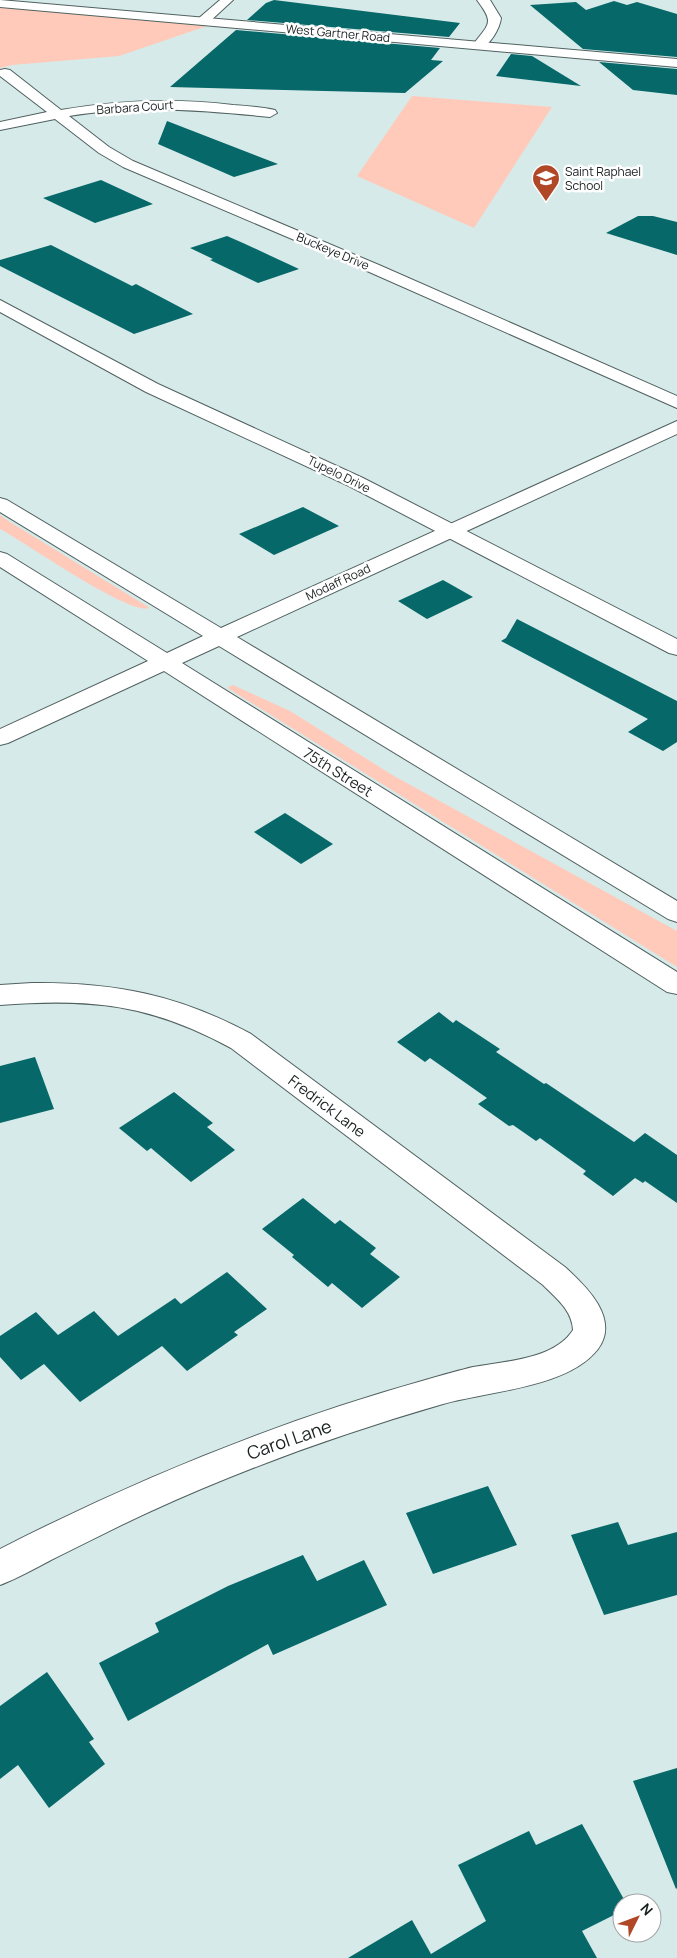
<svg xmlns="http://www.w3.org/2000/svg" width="677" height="1958" viewBox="0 0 677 1958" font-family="Manrope,sans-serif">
<rect width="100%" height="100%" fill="#d7eaea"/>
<!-- green -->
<path fill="#ffcaba" d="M 0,7 L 210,25 L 119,56 L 12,65 L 0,68 Z
M 412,96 L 552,107 L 474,228 L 357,176 Z
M 0,515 L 10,522 L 150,608 C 129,616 25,542 0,529 Z
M 233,685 L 290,711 L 394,776 L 677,931 L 677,967 L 229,689 L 228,687 Z"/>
<!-- building -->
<path fill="#066868" d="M 274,0 L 460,23 L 449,37 L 247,20 L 266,3 Z
M 614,1 L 627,5 L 637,2 L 677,14 L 677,57 L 583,49 L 530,5 L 576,2 L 586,10 Z
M 236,30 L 440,48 L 431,60 L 443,61 L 405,93 L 170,87 Z
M 511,54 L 532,56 L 581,86 L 496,76 Z
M 599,62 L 677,69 L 677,95 L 633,90 Z
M 167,121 L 278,164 L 234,177 L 158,144 Z
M 101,180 L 153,204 L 95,223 L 43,198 Z
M 638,216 L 653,216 L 677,222 L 677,255 L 606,233 Z
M 227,236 L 243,243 L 299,269 L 258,283 L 210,260 L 213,259 L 190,248 Z
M 51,245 L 132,286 L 136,284 L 193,314 L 134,334 L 0,266 L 0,260 Z
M 303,507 L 339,526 L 274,555 L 239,534 Z
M 443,580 L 473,597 L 427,619 L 398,601 Z
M 517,619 L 677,701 L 677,742 L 663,751 L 628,732 L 648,719 L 501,641 L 506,638 Z
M 285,813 L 333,844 L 301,864 L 254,832 Z
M 439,1012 L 453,1023 L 456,1020 L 500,1049 L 496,1052 L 544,1084 L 546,1083 L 634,1142 L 645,1133 L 677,1155 L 677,1203 L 645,1181 L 643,1183 L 635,1178 L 613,1196 L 583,1174 L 586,1171 L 540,1138 L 536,1141 L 513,1125 L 509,1126 L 478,1104 L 487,1098 L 430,1058 L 425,1062 L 397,1042 Z
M 35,1057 L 54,1109 L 0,1123 L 0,1066 Z
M 174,1092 L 213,1123 L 207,1127 L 235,1150 L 191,1182 L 151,1148 L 147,1151 L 119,1128 Z
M 303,1198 L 335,1224 L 340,1220 L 376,1248 L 370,1254 L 400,1277 L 362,1308 L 332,1283 L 328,1287 L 292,1257 L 294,1255 L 262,1229 Z
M 227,1272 L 267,1309 L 234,1332 L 238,1335 L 187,1371 L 162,1346 L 80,1402 L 44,1364 L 21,1380 L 0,1357 L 0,1336 L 36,1312 L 58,1335 L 94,1311 L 118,1336 L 175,1298 L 181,1304 Z
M 488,1486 L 517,1545 L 433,1574 L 406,1513 Z
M 618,1522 L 628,1545 L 677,1532 L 677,1595 L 604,1615 L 571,1535 Z
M 303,1555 L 317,1581 L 364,1560 L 387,1605 L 273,1655 L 268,1644 L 128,1721 L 99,1663 L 159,1632 L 155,1623 L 228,1586 Z
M 47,1672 L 94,1739 L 89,1742 L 105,1764 L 49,1808 L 18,1765 L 0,1779 L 0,1706 Z
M 677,1768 L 677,1888 L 676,1889 L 633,1781 Z
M 582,1824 L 626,1903 L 622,1903 L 622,1911 L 582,1931 L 597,1958 L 348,1958 L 412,1920 L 431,1954 L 486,1921 L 458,1865 L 529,1831 L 536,1845 Z"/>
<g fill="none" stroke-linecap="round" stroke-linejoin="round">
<!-- street casing -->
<g stroke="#506160" stroke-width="2">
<path id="street" d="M 220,0 L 233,0 L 207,24 L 199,24 L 197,21 L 199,18 Z
M 477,0 L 490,0 L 501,18 C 500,28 490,46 479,49 L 473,45 C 489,23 495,24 477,0 Z
M 5,69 L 10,70 L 61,110 C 119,100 175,98 233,105 C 247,106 261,107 275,110 L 277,113 L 270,117 C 201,110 139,105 69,116 L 109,147 L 133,161 L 379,265 L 677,396 L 677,408 L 367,271 L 123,167 L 99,153 L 55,119 L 0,130 L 0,122 L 47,112 L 0,76 L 0,70 Z
M 0,300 L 158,384 L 363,478 L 677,639 L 677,655 L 669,653 L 349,486 L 146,392 L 0,312 Z
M 32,983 C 114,982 179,995 251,1034 L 565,1267 C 587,1287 620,1319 598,1349 C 568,1388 488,1391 443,1404 C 343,1433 245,1468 149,1512 C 116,1527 84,1544 51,1560 C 34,1569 18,1578 0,1585 L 0,1549 C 135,1480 276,1422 422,1381 C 439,1376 456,1371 473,1367 C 504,1361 554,1360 573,1330 C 572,1310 556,1298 543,1285 L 231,1048 C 150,1004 91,998 0,1005 L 0,985 Z"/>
</g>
<!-- secondary casing -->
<g stroke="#506160" stroke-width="2">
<path id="secondary" d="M 0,0 L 677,59 L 677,67 L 0,7 Z
M 677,421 L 677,434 L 237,637 L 677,901 L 677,922 L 668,919 L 219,646 L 182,663 L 677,972 L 677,994 L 667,992 L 164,671 L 8,743 L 0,745 L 0,729 L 148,661 L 0,567 L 0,552 L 7,554 L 167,653 L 203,636 L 0,512 L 0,498 L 7,500 L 221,628 Z"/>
</g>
<!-- street -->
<use href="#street" fill="#fff" fill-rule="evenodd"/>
<!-- secondary -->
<use href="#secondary" fill="#fff" fill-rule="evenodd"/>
</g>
<!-- icons -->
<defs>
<g id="school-pin" transform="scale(1.4375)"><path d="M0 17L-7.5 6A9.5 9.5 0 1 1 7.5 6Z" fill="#b04828" stroke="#fff"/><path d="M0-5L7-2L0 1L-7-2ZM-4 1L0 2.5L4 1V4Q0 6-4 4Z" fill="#fff"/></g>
</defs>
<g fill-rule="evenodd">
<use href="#school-pin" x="546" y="178"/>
</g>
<g text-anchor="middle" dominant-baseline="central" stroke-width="5" stroke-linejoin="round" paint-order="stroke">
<!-- far-street labels -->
<g font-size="12" fill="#181f1f" stroke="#fff">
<text transform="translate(338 33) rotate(5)">West Gartner Road</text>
<text transform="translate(135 107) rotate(-4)">Barbara Court</text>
<text transform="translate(333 251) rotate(23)">Buckeye Drive</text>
<text transform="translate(339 474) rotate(26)">Tupelo Drive</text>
<text transform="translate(338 582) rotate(-25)">Modaff Road</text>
</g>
<!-- far-poi labels -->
<g font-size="12" fill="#181f1f" stroke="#fff" text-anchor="start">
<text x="565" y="171">Saint Raphael<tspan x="565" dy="14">School</tspan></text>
</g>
<!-- street labels -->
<g font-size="15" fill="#181f1f" stroke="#fff">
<text transform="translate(338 772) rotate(32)">75th Street</text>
<text transform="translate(327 1106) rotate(37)">Fredrick Lane</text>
</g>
<!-- near-street labels -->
<g font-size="18" fill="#181f1f" stroke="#fff">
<text transform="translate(289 1439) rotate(-19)">Carol Lane</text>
</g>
</g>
<!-- north arrow -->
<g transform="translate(637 1918) rotate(48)"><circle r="24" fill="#ffffff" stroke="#a3a5a5"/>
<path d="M0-4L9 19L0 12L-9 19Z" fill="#b04828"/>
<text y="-8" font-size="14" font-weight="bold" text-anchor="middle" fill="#181f1f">N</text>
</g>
</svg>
